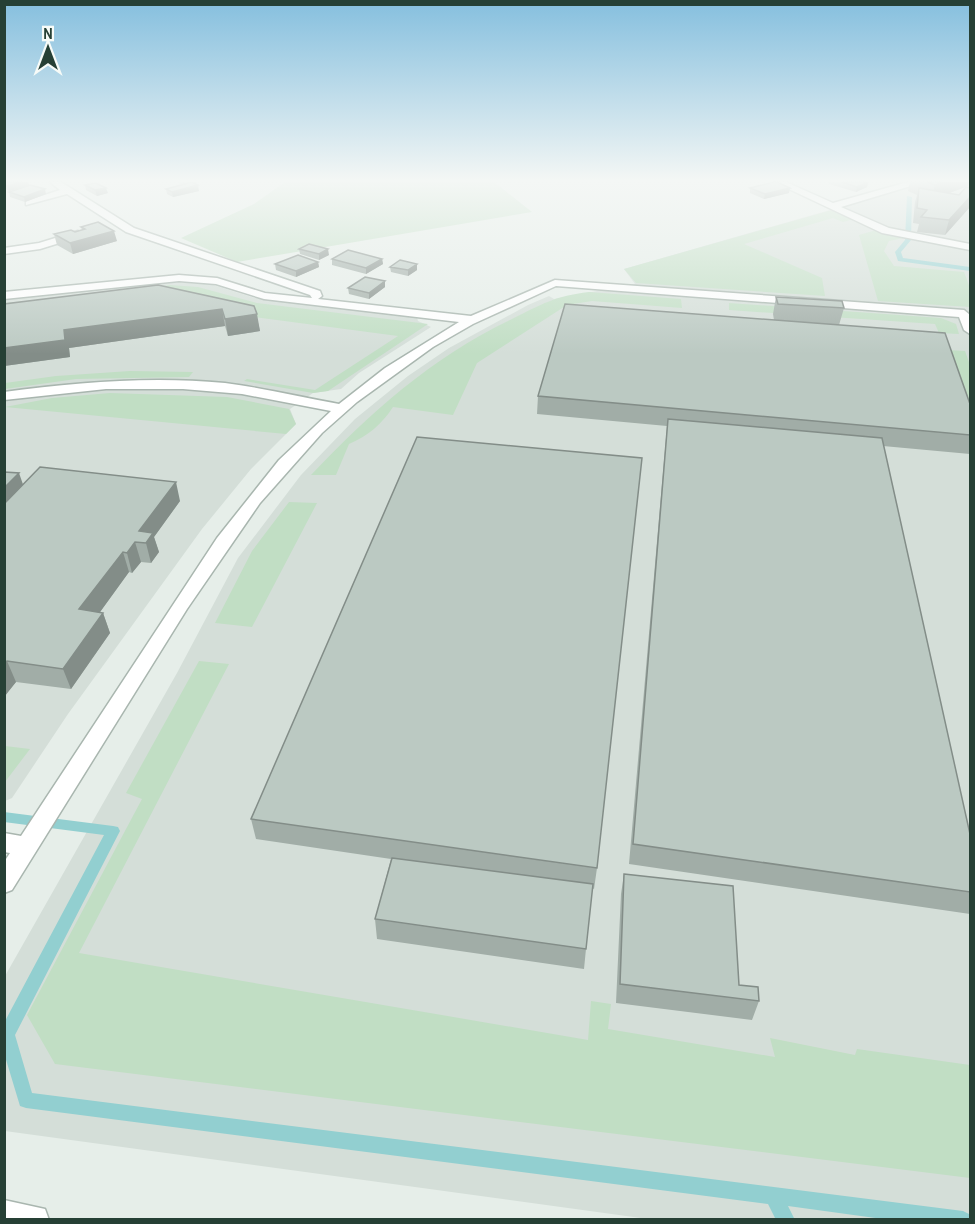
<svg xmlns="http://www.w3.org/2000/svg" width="975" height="1224" viewBox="0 0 975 1224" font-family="'Archivo Narrow',sans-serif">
<rect width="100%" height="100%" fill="#e6eee9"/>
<!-- built -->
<path fill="#d4ded8" d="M 927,182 L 970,182 L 970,1219 L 648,1219 L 5,1131 L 5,976 L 177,673 L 238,558 L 301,475 L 355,419 L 408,376 L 449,348 L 528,305 L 549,296 L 554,299 L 635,284 L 624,269 Z
M 163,282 L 210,284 L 255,298 L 417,317 L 418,321 L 431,327 L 359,373 L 341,389 L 313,393 L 290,409 L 296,424 L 251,469 L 202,529 L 68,714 L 12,798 L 5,801 L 5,299 Z"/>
<!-- green -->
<path fill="#c1dec4" d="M 285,182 L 494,182 L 532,212 L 237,262 L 181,238 L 254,204 Z
M 832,210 L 854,219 L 843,222 L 833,218 L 744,244 L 822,278 L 825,296 L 636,283 L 624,269 Z
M 876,230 L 904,238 L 889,241 L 884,251 L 894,266 L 964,272 L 970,288 L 970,307 L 878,301 L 859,235 Z
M 170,285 L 198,287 L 257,303 L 428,324 L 328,391 L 313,393 L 244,381 L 247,379 L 315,390 L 398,336 L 238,315 L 161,299 L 5,319 L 4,303 L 102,294 Z
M 589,292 L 681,299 L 682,308 L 592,301 L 567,305 L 477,363 L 453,415 L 393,407 C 382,424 368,436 349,444 L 336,475 L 311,475 C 371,412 432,357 512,319 C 542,304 555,296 589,292 Z
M 729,303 L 941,318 L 956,324 L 959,334 L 939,333 L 935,324 L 729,310 Z
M 947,350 L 965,351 L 970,365 L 970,412 Z
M 130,371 L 193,372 L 189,377 L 76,379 L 5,389 L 5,383 L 56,376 Z
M 110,393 L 227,397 L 289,409 L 296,424 L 286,434 L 5,407 L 52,398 Z
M 289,502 L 317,503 L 252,627 L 215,623 L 252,551 Z
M 199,661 L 229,664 L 79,953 L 588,1040 L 591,1001 L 611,1004 L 608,1029 L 775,1057 L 770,1038 L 855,1055 L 857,1049 L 970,1065 L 970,1178 L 55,1064 L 27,1015 L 142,799 L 126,793 Z
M 5,746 L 30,749 L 5,782 L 4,746 Z"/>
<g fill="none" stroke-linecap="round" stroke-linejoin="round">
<!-- stream -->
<path fill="#92cfd0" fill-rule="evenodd" d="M 907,196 L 912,197 L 911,240 L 901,252 L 903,258 L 970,267 L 970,271 L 898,261 L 895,252 L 905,240 Z
M 4,812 L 113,826 L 118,827 L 120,831 L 15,1035 L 32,1093 L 963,1211 L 969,1214 L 970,1220 L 890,1220 L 788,1206 L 795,1220 L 776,1220 L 768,1204 L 26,1108 L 20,1106 L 4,1053 L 4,1023 L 104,835 L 4,822 Z"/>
<!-- minor casing -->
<g stroke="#a9b6af" stroke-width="3">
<path id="minor" d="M 50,182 L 61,182 L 134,228 L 320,291 L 322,296 L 318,299 L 471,316 L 555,280 L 964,310 L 970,315 L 970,334 L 964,330 L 959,317 L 556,286 L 473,324 L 433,347 L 357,402 L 322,433 L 260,503 L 187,609 L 12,890 L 4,893 L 4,862 L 10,853 L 4,852 L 4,833 L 21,836 L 217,538 L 279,460 L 331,411 L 242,394 L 183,389 L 106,389 L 4,400 L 4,392 C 77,382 152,376 225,383 C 263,388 301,397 339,404 L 385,368 L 459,322 L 264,299 L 216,284 L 179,281 L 4,299 L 4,292 L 179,275 L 217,278 L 265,293 L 312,298 L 310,295 L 126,232 L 67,194 L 26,205 L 26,201 L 60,190 Z
M 774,182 L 786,182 L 833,203 L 908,182 L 924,182 L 841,207 L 889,228 L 970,244 L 970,250 L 882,233 Z
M 78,231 L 83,234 L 82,236 L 40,249 L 4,254 L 4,248 L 39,243 Z
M 4,1200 L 45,1209 L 49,1220 L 4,1220 Z"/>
</g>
<!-- minor -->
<use href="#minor" fill="#fff" fill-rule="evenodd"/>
</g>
<!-- wall -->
<path fill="#a1ada7" d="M 4,182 L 28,182 L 29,185 L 46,194 L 25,202 L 10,197 L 9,192 L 24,187 L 9,191 L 4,188 Z
M 178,182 L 199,182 L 194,184 L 199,191 L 173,197 L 167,194 L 166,189 L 182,185 Z
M 829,182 L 868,182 L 867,187 L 856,192 L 829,184 Z
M 910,182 L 969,182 L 968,186 L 949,193 L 959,195 L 970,188 L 970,207 L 945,235 L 917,232 L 919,224 L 913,223 L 915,202 L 917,195 L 908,191 Z
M 85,185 L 108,193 L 97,196 L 86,190 Z
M 750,188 L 789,193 L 764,199 L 750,193 Z
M 81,227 L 117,241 L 73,254 L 57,245 L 54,234 L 75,232 L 82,230 Z
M 299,249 L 329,255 L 319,260 L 300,254 Z
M 332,259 L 382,259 L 383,264 L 366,274 L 332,265 Z
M 318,262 L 319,267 L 296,277 L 276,270 L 275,264 Z
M 417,264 L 417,270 L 408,276 L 391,272 L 390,267 Z
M 385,281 L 385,287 L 369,299 L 349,294 L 348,288 Z
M 776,297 L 844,308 L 839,325 L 970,404 L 970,454 L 883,446 L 970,834 L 970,914 L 629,864 L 667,426 L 537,414 L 538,396 L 774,320 L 773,314 Z
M 4,304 L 254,306 L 260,331 L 228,336 L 225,326 L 69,348 L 70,357 L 4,366 Z
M 4,472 L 23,485 L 180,501 L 154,537 L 159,552 L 151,563 L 141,562 L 132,573 L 129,572 L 100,612 L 103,613 L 110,633 L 71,689 L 16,682 L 4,696 Z
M 251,819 L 597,868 L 594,889 L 592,888 L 584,969 L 377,939 L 375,919 L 391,859 L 256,839 Z
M 624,874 L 739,985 L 759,1001 L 752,1020 L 616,1003 L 621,894 Z"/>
<!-- shaded-wall -->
<path fill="#838d88" d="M 22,182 L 28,182 L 29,186 L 9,191 L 7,186 Z
M 868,182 L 867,187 L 856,192 L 857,187 Z
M 943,182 L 969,182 L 968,186 L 931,200 L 935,185 Z
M 198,185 L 199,191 L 173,197 L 172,192 Z
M 106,188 L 108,193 L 97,196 L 95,190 Z
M 790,188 L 789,193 L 764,199 L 765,194 Z
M 45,189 L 46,194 L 25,202 L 24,197 Z
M 970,197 L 970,207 L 945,235 L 949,220 Z
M 114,231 L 117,241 L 73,254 L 70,243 Z
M 328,249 L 329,255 L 319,260 L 319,254 Z
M 382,259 L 383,264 L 366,274 L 366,268 Z
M 318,262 L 319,267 L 296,277 L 296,271 Z
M 417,264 L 417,270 L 408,276 L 408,270 Z
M 385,281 L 385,287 L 369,299 L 369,293 Z
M 222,309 L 225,326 L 69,348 L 70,357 L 4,366 L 4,348 L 64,330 Z
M 257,314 L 260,331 L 228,336 L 225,319 Z
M 19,473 L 26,493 L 4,515 L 4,488 Z
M 176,482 L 180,501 L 154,537 L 159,552 L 151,563 L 146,543 L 139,531 Z
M 135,542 L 141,562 L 132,573 L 127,553 Z
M 123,552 L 129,572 L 87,630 L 79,609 Z
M 103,613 L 110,633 L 71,689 L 63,669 Z
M 7,661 L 16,682 L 5,696 L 4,664 Z"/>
<!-- building -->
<path fill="#bbc9c2" stroke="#838d88" stroke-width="1.5" d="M 4,182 L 22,182 L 7,186 L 4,184 Z
M 192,182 L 198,185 L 172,192 L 166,189 Z
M 774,182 L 777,182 L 790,188 L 765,194 L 750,188 Z
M 842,182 L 867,182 L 857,187 Z
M 927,182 L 943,182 L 935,185 Z
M 96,183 L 106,188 L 95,190 L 85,185 Z
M 30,185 L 45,189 L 24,197 L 9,192 Z
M 966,187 L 970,188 L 970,197 L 949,220 L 921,217 L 927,210 L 917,208 L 919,188 L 959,195 Z
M 98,222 L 114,231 L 70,243 L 54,234 L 71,230 L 75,232 L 85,229 L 81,227 Z
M 309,244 L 328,249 L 319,254 L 299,249 Z
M 348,250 L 382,259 L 366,268 L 332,259 Z
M 298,255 L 318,262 L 296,271 L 275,264 Z
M 400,260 L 417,264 L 408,270 L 390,267 Z
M 365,277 L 385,281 L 369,293 L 348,288 Z
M 158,285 L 254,306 L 257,314 L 225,319 L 222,309 L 64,330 L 65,340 L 4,348 L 4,304 Z
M 776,297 L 842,301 L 844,308 L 778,304 Z
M 565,304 L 945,333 L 970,404 L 970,435 L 538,396 Z
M 668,419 L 882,438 L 970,834 L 970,892 L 633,844 Z
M 417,437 L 642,458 L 597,868 L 251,819 Z
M 40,467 L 176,482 L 139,531 L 153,533 L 146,543 L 135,542 L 127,553 L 123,552 L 79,609 L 103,613 L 63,669 L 7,661 L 4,664 L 4,504 Z
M 4,472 L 19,473 L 4,488 Z
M 392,858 L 593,884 L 586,949 L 375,919 Z
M 624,874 L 733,886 L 739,985 L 758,987 L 759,1001 L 620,984 Z"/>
<!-- sky -->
<linearGradient id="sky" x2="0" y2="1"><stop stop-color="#85bfde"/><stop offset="0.51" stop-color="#f4f7f5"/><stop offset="1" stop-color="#f4f7f5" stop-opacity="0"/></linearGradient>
<rect width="975" height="354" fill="url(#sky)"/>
<!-- border -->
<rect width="975" height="1224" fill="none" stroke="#264035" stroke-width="12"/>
<!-- north arrow -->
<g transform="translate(48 48)" stroke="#f7fbf8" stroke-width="4.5" paint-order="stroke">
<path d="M0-4.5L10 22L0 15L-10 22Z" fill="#264035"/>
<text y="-9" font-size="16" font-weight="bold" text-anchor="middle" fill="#264035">N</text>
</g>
</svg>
